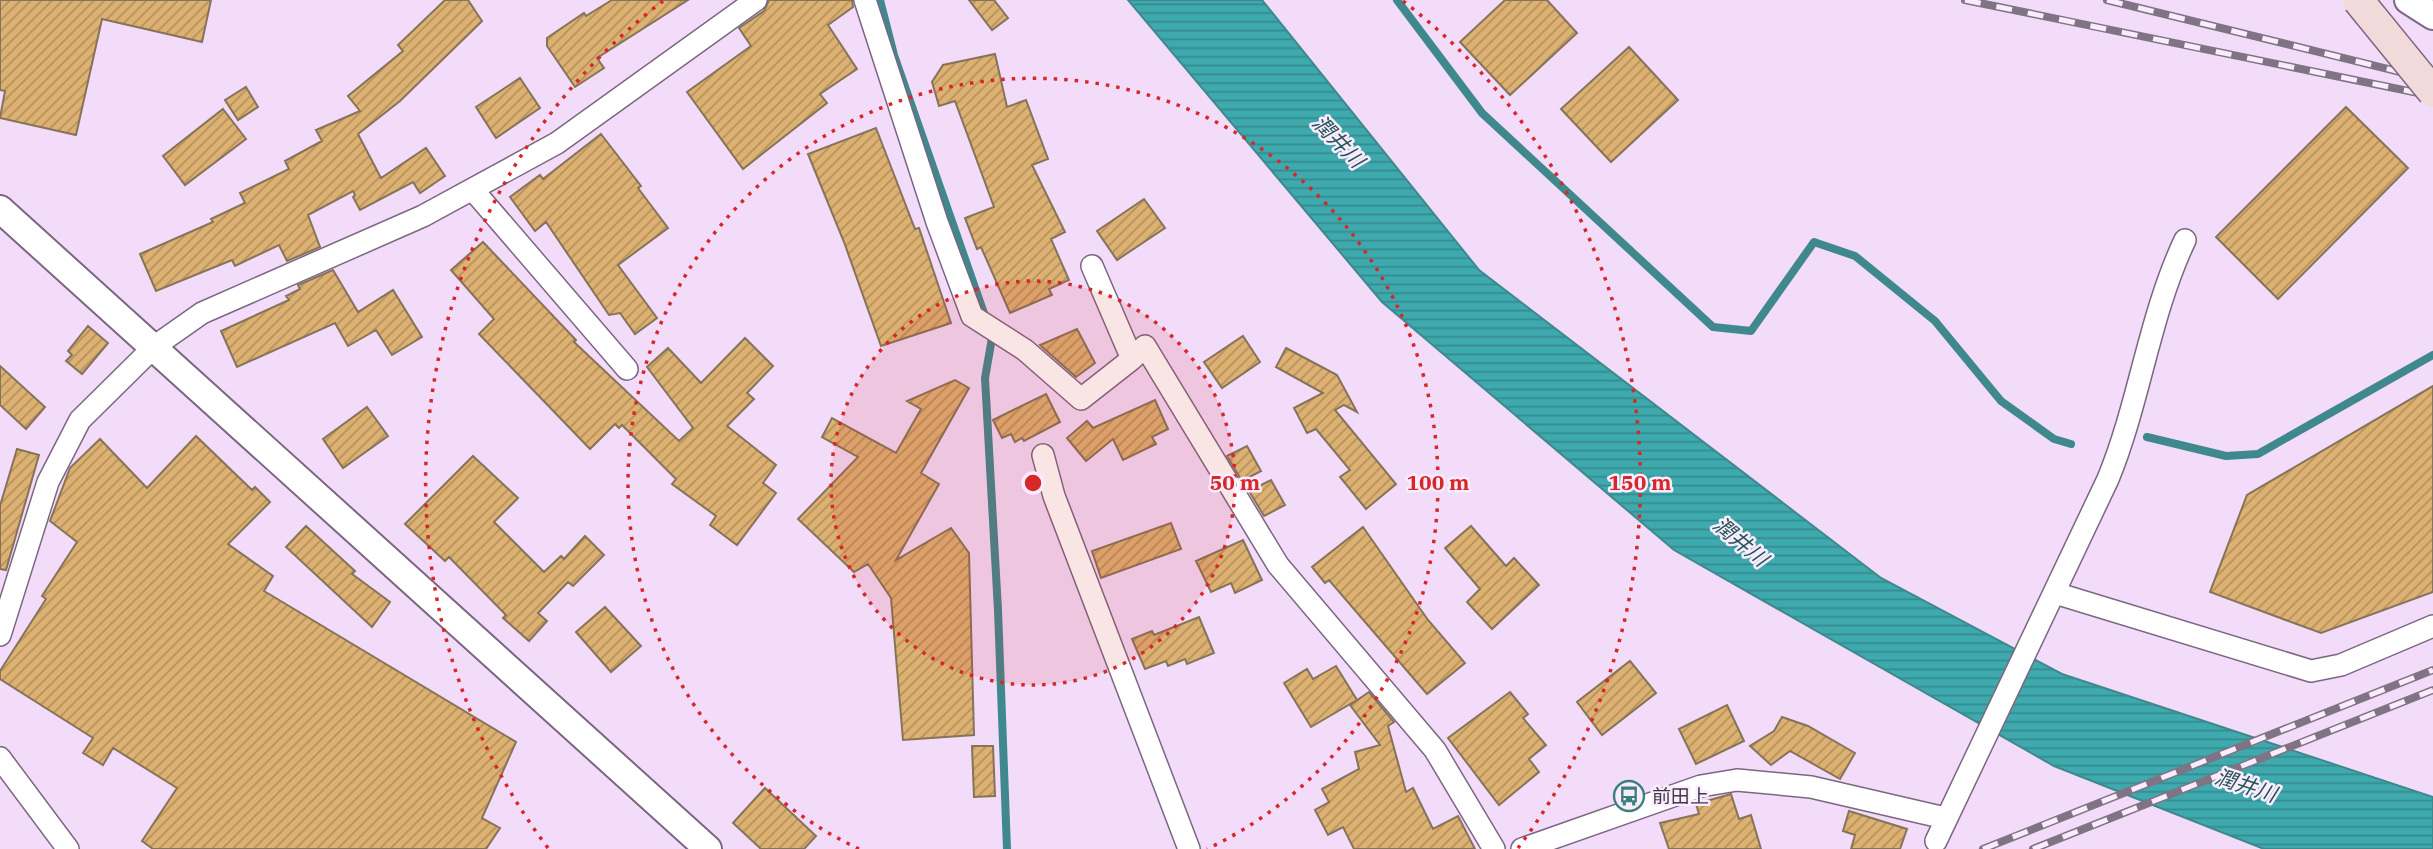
<svg xmlns="http://www.w3.org/2000/svg" width="2433" height="849" viewBox="0 0 2433 849" font-family="'IBM Plex Serif','Noto Sans JP',serif">
<defs>
<pattern id="water-rules" width="6" height="5" patternUnits="userSpaceOnUse" patternTransform="scale(1.75)"><rect width="6" height="5" fill="#3eaaae"/><path d="M0 2.5h6" fill="none" stroke="#358b8f"/></pattern>
<pattern id="building-hatch" width="6" height="6" patternUnits="userSpaceOnUse" patternTransform="scale(1.75)"><rect width="6" height="6" fill="#ddb171"/><path d="M-1 1l2-2M0 6l6-6M5 7l2-2" fill="none" stroke="#b5915e"/></pattern>
</defs>
<rect width="100%" height="100%" fill="#f2dcf9"/>
<!-- water -->
<path fill="url(#water-rules)" stroke="#3f888e" stroke-width="2" d="M 1128,0 L 1262,0 L 1479,270 L 1881,578 L 2062,674 L 2433,797 L 2433,849 L 2264,849 L 2054,766 L 1674,550 L 1382,302 Z"/>
<g fill="none" stroke-linecap="round" stroke-linejoin="round">
<!-- stream -->
<path stroke="#3f888e" stroke-width="8" d="M 880,0 L 894,55 L 986,319
M 1397,0 L 1482,113 L 1713,327 L 1751,331 L 1814,242 L 1855,256 L 1935,321 L 2001,401 L 2054,439 L 2071,444
M 990,331 L 992,338 L 985,378 L 998,610 L 1007,849
M 2147,437 L 2226,456 L 2258,454 L 2433,355"/>
</g>
<!-- building -->
<path fill="url(#building-hatch)" stroke="#867359" stroke-width="2" d="M 0,0 L 211,0 L 202,42 L 102,19 L 76,135 L 0,118 L 5,91 L 0,90 Z
M 445,0 L 468,0 L 482,21 L 400,101 L 358,134 L 381,178 L 426,148 L 445,176 L 420,193 L 413,182 L 360,210 L 353,197 L 355,195 L 353,191 L 308,215 L 320,247 L 287,261 L 279,245 L 235,266 L 232,260 L 156,291 L 140,254 L 213,222 L 211,219 L 245,203 L 240,193 L 289,169 L 285,161 L 322,141 L 316,130 L 360,111 L 348,96 L 403,51 L 398,45 Z
M 612,0 L 688,0 L 597,58 L 604,68 L 575,87 L 547,46 L 547,38 L 584,13 L 586,16 Z
M 769,0 L 852,0 L 853,7 L 828,25 L 857,69 L 820,94 L 827,103 L 743,169 L 687,92 L 751,46 L 739,28 L 764,11 Z
M 969,0 L 994,0 L 1008,18 L 992,30 Z
M 1505,0 L 1547,0 L 1577,33 L 1510,95 L 1460,42 Z
M 1629,47 L 1678,100 L 1611,162 L 1561,109 Z
M 995,54 L 1007,107 L 1026,100 L 1048,159 L 1032,165 L 1065,232 L 1051,239 L 1069,280 L 1049,289 L 1052,295 L 1010,313 L 981,247 L 977,249 L 965,218 L 994,207 L 955,101 L 939,106 L 932,82 L 943,65 Z
M 520,78 L 540,108 L 496,138 L 476,107 Z
M 246,87 L 258,107 L 238,120 L 225,100 Z
M 2346,107 L 2408,168 L 2278,299 L 2216,237 Z
M 223,109 L 246,139 L 185,185 L 163,156 Z
M 876,128 L 915,229 L 919,228 L 951,323 L 881,346 L 844,242 L 808,154 Z
M 601,134 L 641,186 L 638,188 L 668,228 L 618,265 L 657,318 L 635,334 L 620,313 L 609,315 L 546,222 L 535,231 L 510,197 L 540,175 L 543,179 Z
M 1144,199 L 1165,228 L 1117,260 L 1097,231 Z
M 483,242 L 576,340 L 574,342 L 679,441 L 693,428 L 647,367 L 668,348 L 701,383 L 745,338 L 773,366 L 747,393 L 754,399 L 727,426 L 776,465 L 763,483 L 776,493 L 737,545 L 710,525 L 716,516 L 672,484 L 676,479 L 622,425 L 619,428 L 615,424 L 590,449 L 479,334 L 494,319 L 451,270 Z
M 333,270 L 358,312 L 393,290 L 422,337 L 392,355 L 376,330 L 348,346 L 335,323 L 237,367 L 221,331 L 289,300 L 286,296 L 300,289 L 298,285 Z
M 88,326 L 108,343 L 82,374 L 66,361 L 72,355 L 68,351 Z
M 1077,329 L 1095,363 L 1076,377 L 1040,345 Z
M 1243,336 L 1260,362 L 1222,388 L 1204,362 Z
M 1286,348 L 1337,375 L 1357,412 L 1344,405 L 1335,410 L 1396,484 L 1366,509 L 1340,477 L 1350,470 L 1316,429 L 1307,433 L 1294,408 L 1323,393 L 1276,367 Z
M 0,366 L 45,407 L 26,429 L 0,405 Z
M 955,380 L 969,388 L 921,473 L 939,484 L 896,560 L 951,528 L 969,553 L 974,735 L 903,740 L 891,598 L 868,564 L 854,572 L 798,519 L 858,457 L 822,437 L 832,418 L 896,453 L 921,409 L 907,401 Z
M 2433,386 L 2433,592 L 2321,633 L 2210,592 L 2247,495 Z
M 1046,394 L 1060,422 L 1024,441 L 1022,438 L 1015,442 L 1011,434 L 1002,438 L 993,420 Z
M 1155,400 L 1168,429 L 1152,437 L 1156,444 L 1123,460 L 1113,439 L 1086,461 L 1067,438 L 1087,421 L 1093,428 Z
M 367,407 L 388,436 L 343,468 L 323,439 Z
M 196,436 L 252,490 L 255,487 L 270,502 L 228,544 L 273,576 L 264,591 L 516,742 L 482,818 L 500,828 L 486,849 L 153,849 L 142,841 L 177,788 L 113,748 L 103,765 L 83,753 L 93,738 L 0,679 L 0,671 L 46,599 L 42,596 L 77,542 L 50,521 L 70,468 L 100,439 L 147,488 Z
M 1247,446 L 1261,471 L 1242,481 L 1227,456 Z
M 17,449 L 39,455 L 6,570 L 0,569 L 0,506 Z
M 473,456 L 518,498 L 494,522 L 544,572 L 561,556 L 564,559 L 585,536 L 604,555 L 573,586 L 568,582 L 538,613 L 547,621 L 529,641 L 503,618 L 506,615 L 449,557 L 445,561 L 405,524 Z
M 1271,480 L 1285,505 L 1264,516 L 1249,491 Z
M 1171,523 L 1181,549 L 1101,578 L 1092,551 Z
M 306,526 L 355,571 L 352,574 L 390,602 L 372,627 L 286,547 Z
M 1471,526 L 1506,566 L 1514,558 L 1539,585 L 1492,629 L 1467,602 L 1480,589 L 1445,548 Z
M 1363,527 L 1428,620 L 1465,663 L 1427,694 L 1329,580 L 1325,583 L 1312,567 Z
M 1243,540 L 1262,580 L 1235,593 L 1231,583 L 1211,592 L 1196,561 Z
M 605,607 L 641,646 L 611,672 L 576,632 Z
M 1199,617 L 1214,653 L 1187,664 L 1185,659 L 1168,666 L 1166,661 L 1145,669 L 1132,639 L 1152,631 L 1154,635 Z
M 1630,661 L 1656,693 L 1602,735 L 1577,702 Z
M 1336,666 L 1357,700 L 1311,727 L 1284,683 L 1307,669 L 1313,679 Z
M 1369,692 L 1394,722 L 1388,726 L 1406,792 L 1413,788 L 1433,829 L 1458,816 L 1475,849 L 1354,849 L 1343,827 L 1328,835 L 1315,810 L 1329,802 L 1322,789 L 1359,769 L 1355,752 L 1380,745 L 1350,705 Z
M 1510,692 L 1528,714 L 1523,718 L 1546,745 L 1529,759 L 1539,772 L 1499,805 L 1448,738 Z
M 1727,705 L 1744,741 L 1696,764 L 1679,729 Z
M 1782,717 L 1808,726 L 1855,753 L 1840,779 L 1790,751 L 1771,765 L 1750,746 L 1774,731 Z
M 972,746 L 993,746 L 995,796 L 974,797 Z
M 765,788 L 816,836 L 804,849 L 761,849 L 733,823 Z
M 1731,794 L 1739,819 L 1751,815 L 1761,849 L 1669,849 L 1660,823 L 1699,814 L 1696,804 Z
M 1849,811 L 1907,829 L 1900,849 L 1851,849 L 1855,835 L 1843,831 Z"/>
<g fill="none" stroke-linecap="round" stroke-linejoin="round">
<!-- minor casing -->
<g stroke="#7b6781" stroke-width="24">
<path id="minor" d="M 865,0 L 937,222 L 972,316 L 1025,350 L 1081,399 L 1132,359
M 473,190 L 627,369
M 1092,266 L 1132,359 L 1145,346 L 1278,565 L 1435,750 L 1494,849
M 1043,455 L 1054,496 L 1189,849
M 2055,593 L 2311,671 L 2341,665 L 2433,626
M 0,635 L 48,482 L 80,420 L 155,346 L 202,313 L 423,216 L 557,143 L 756,0
M 0,758 L 68,849
M 1936,841 L 2108,479 C 2140,401 2149,316 2185,240
M 1522,849 L 1701,786 L 1737,780 L 1811,787 L 1945,818"/>
</g>
<!-- tertiary casing -->
<g stroke="#7b6781" stroke-width="30">
<path id="tertiary" d="M 2408,0 L 2433,16
M 0,209 L 708,849"/>
</g>
<!-- minor -->
<use href="#minor" stroke="#fff" stroke-width="21"/>
<!-- tertiary -->
<use href="#tertiary" stroke="#fff" stroke-width="26"/>
<!-- rail casing -->
<g stroke="#807384" stroke-width="8">
<path id="rail" d="M 1965,0 L 2433,96
M 2107,0 L 2433,80
M 1983,849 L 2433,670
M 2033,849 L 2433,690"/>
</g>
<!-- rail -->
<use href="#rail" stroke="#faecfe" stroke-width="5" stroke-dasharray="16" stroke-linecap="butt"/>
<!-- secondary-bridge casing -->
<g stroke="#7b6781" stroke-width="33" stroke-linecap="butt">
<path id="secondary-bridge" d="M 2358,0 L 2433,92"/>
</g>
<!-- secondary-bridge -->
<use href="#secondary-bridge" stroke="#f1dad9" stroke-width="30"/>
</g>
<!-- distance rings -->
<circle cx="1033" cy="483" r="202" fill="#d62828" fill-opacity=".12"/>
<g fill="none" stroke="#d62828" stroke-width="3.5" stroke-dasharray="3.5 7">
<circle cx="1033" cy="483" r="202"/>
<path d="M859 849A405 405 0 1 1 1207 849"/>
<path d="M548 848A607 607 0 0 1 663 1M1403 1A607 607 0 0 1 1518 848"/>
</g>
<!-- icons -->
<defs>
<g id="bus-ring" transform="scale(1.575)"><circle r="9.5" fill="#faecfe" stroke="#3a817b" stroke-width="1.5"/><path d="M-5-6H5V4H4V6H2V4H-2V6H-4V4H-5ZM-3.5-4V0h7V-4ZM-3.5 1.2v1.5H-2V1.2ZM2 1.2v1.5H3.5V1.2Z" fill="#3a817b"/></g>
</defs>
<g fill-rule="evenodd">
<use href="#bus-ring" x="1629" y="796"/>
</g>
<g text-anchor="middle" dominant-baseline="central" stroke-width="5" stroke-linejoin="round" paint-order="stroke">
<!-- poi labels -->
<g font-size="19" fill="#403843" stroke="#faecfe" text-anchor="start">
<text x="1652" y="796">前田上</text>
</g>
<!-- water labels -->
<g font-size="21" font-style="italic" fill="#255456" stroke="#faecfe">
<text transform="translate(1339 141) rotate(46)">潤井川</text>
<text transform="translate(1741 541) rotate(40)">潤井川</text>
<text transform="translate(2246 785) rotate(18)">潤井川</text>
</g>
</g>
<circle cx="1033" cy="483" r="10" fill="#d62828" stroke="#faecfe" stroke-width="3.5"/>
<g font-size="21" text-anchor="middle" font-weight="bold" fill="#d62828" stroke="#faecfe" stroke-width="5" stroke-linejoin="round" paint-order="stroke">
<text x="1235" y="490">50 m</text>
<text x="1438" y="490">100 m</text>
<text x="1640" y="490">150 m</text>
</g>
</svg>
